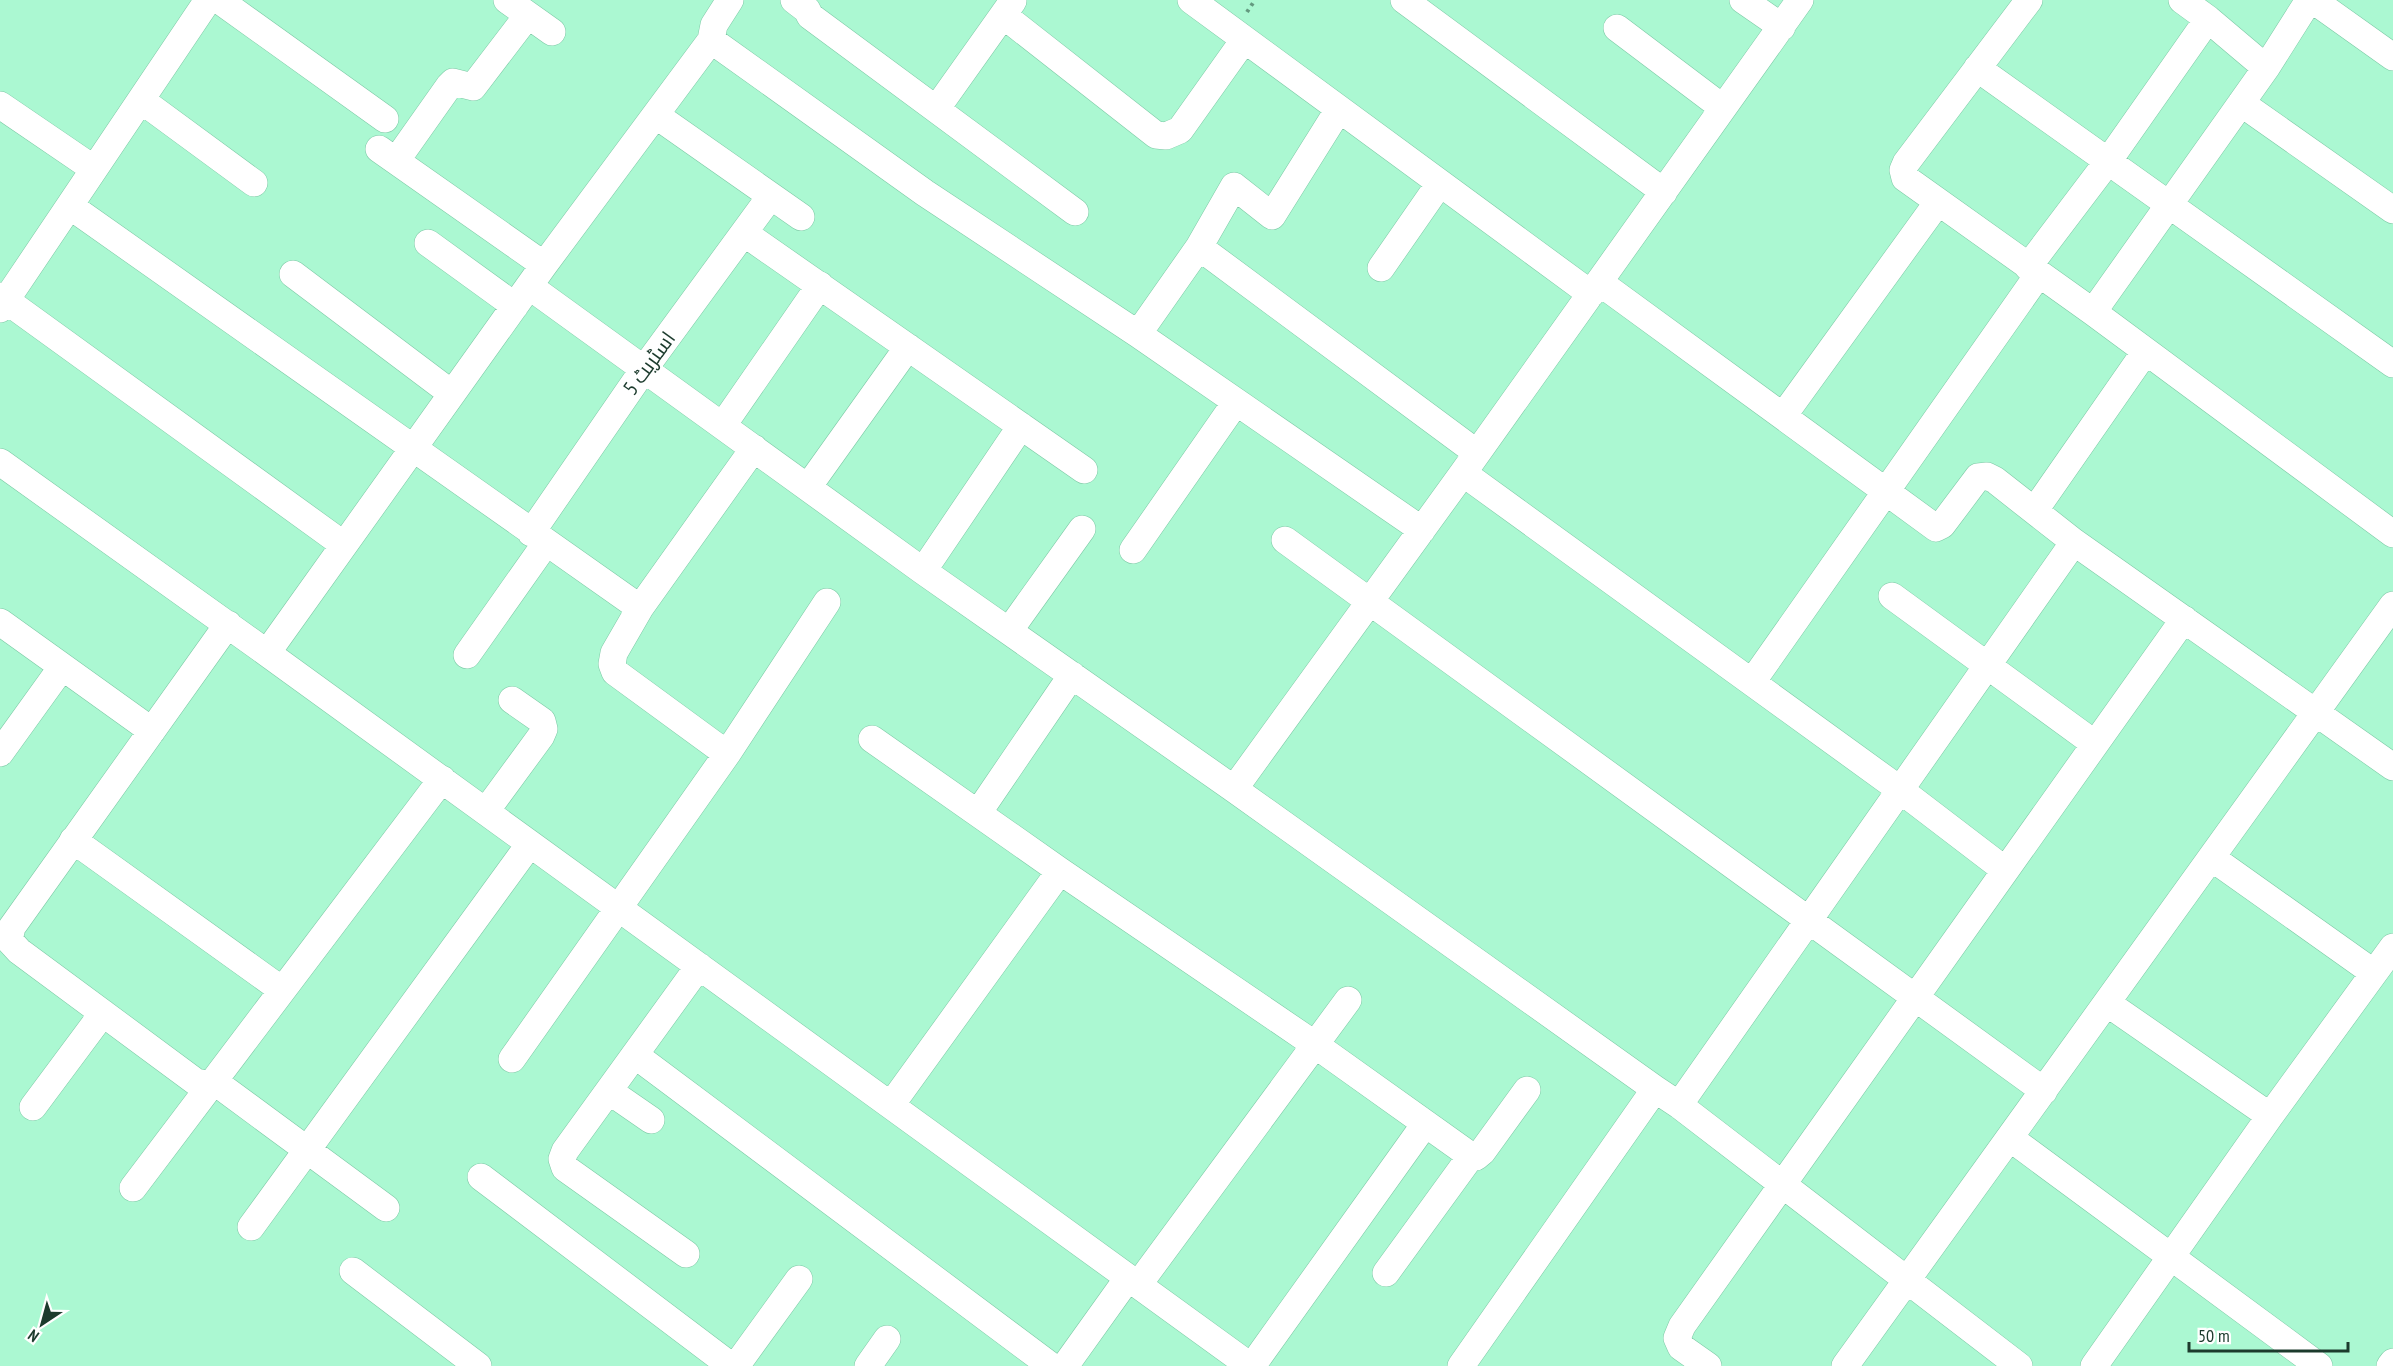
<svg xmlns="http://www.w3.org/2000/svg" width="2393" height="1366" viewBox="0 0 2393 1366" font-family="'PT Sans Narrow',Cairo,sans-serif">
<rect width="100%" height="100%" fill="#abf8d2"/>
<g fill="none" stroke-linecap="round" stroke-linejoin="round">
<!-- minor casing -->
<g stroke="#7cc9a5" stroke-width="28">
<path id="minor" d="M 219,0 L 385,119
M 507,0 L 552,32
M 794,0 L 807,10 L 810,16 L 1075,212
M 1191,0 L 1591,294
M 1404,0 L 1664,192
M 1743,0 L 1782,27
M 2029,0 L 1906,163 L 1903,170 L 1905,178 L 2093,312 L 2393,534
M 2182,0 L 2208,19 L 2266,68
M 2313,0 L 2393,57
M 1003,15 L 1156,135 L 1166,136 L 1180,130 L 1244,40
M 1617,28 L 1723,108
M 711,40 L 925,193 L 1138,334 L 1422,530
M 1977,68 L 2393,364
M 141,100 L 254,183
M 2241,103 L 2393,210
M 0,105 L 94,169
M 937,108 L 1013,1
M 657,116 L 801,217
M 379,149 L 544,265
M 396,161 L 449,86 L 453,82 L 473,87 L 528,15
M 70,206 L 640,608
M 744,233 L 1084,470
M 428,243 L 515,306
M 1199,247 L 1477,453
M 2028,267 L 2109,160 L 2208,19
M 1381,268 L 1440,183
M 293,274 L 451,393
M 1599,282 L 1936,528 L 1942,525 L 1978,477 L 1987,476 L 1995,480 L 2074,542 L 2393,767
M 529,286 L 923,571 L 1234,789 L 1655,1089
M 0,296 L 344,545
M 0,309 L 208,0
M 2093,312 L 2266,68 L 2309,0
M 1138,334 L 1199,247 L 1234,186 L 1272,216 L 1339,109
M 1783,416 L 1938,202
M 723,425 L 820,285
M 0,462 L 267,653 L 1250,1366
M 1463,473 L 1899,789 L 2005,870
M 808,487 L 908,347
M 2035,510 L 2145,352
M 531,533 L 644,369 L 770,197
M 1285,540 L 2044,1091
M 1133,550 L 1236,402
M 923,571 L 1021,426
M 1892,596 L 2095,744
M 0,622 L 152,731
M 228,624 L 12,927 L 9,940 L 19,951 L 196,1082 L 205,1084 L 215,1082 L 386,1208
M 1009,631 L 1082,529
M 267,653 L 544,265 L 711,40 L 714,25 L 730,0
M 467,655 L 546,543
M 1752,682 L 2038,275
M 872,739 L 1060,871 L 1314,1044 L 1471,1156 L 1476,1157 L 1482,1152 L 1527,1090
M 0,753 L 62,667
M 727,754 L 615,672 L 612,664 L 614,653 L 640,608 L 754,448
M 1234,789 L 1463,473 L 1800,0
M 486,811 L 541,736 L 544,729 L 542,721 L 512,700
M 978,813 L 1072,675
M 73,840 L 282,990
M 2212,858 L 2374,973
M 2107,1003 L 2270,1116
M 635,1055 L 1051,1366
M 512,1059 L 727,754 L 827,602
M 609,1091 L 651,1120
M 891,1105 L 1060,871
M 1679,1105 L 2019,1366
M 33,1107 L 103,1013
M 2010,1138 L 2319,1366
M 481,1177 L 731,1366
M 133,1188 L 442,779
M 251,1227 L 529,845
M 686,1254 L 565,1168 L 562,1159 L 565,1151 L 699,966
M 353,1271 L 478,1366
M 1386,1273 L 1471,1156
M 1138,1285 L 1348,1000
M 736,1366 L 799,1279
M 868,1366 L 887,1339
M 1065,1366 L 1128,1278
M 1252,1366 L 1425,1124
M 1461,1366 L 1655,1089 L 1679,1105 L 2074,542
M 1708,1366 L 1681,1347 L 1677,1338 L 1682,1326 L 2184,619
M 1845,1366 L 2393,605
M 2094,1366 L 2270,1116 L 2393,947
M 2390,1366 L 2393,1362"/>
</g>
<!-- path -->
<path stroke="#63997f" stroke-width="4" stroke-dasharray="3 4.5" stroke-linecap="butt" d="M 1247,12 L 1255,0"/>
<!-- minor -->
<use href="#minor" stroke="#fff" stroke-width="27"/>
</g>
<g text-anchor="middle" dominant-baseline="central" stroke-width="6" stroke-linejoin="round" paint-order="stroke">
<!-- street labels -->
<g font-size="21" fill="#1c3b2d" stroke="#fff">
<text transform="translate(649 363) rotate(-54)">اسٹریٹ 5</text>
</g>
</g>
<!-- north arrow -->
<g transform="translate(42 1324) rotate(216)" stroke="#ffffff" stroke-width="4.5" paint-order="stroke">
<path d="M0-4.5L10 22L0 15L-10 22Z" fill="#1c3b2d"/>
<text y="-9" font-size="16" font-weight="bold" text-anchor="middle" fill="#1c3b2d">N</text>
</g>
<!-- scale -->
<path d="M2189 1342v9h159v-9" fill="none" stroke="#1c3b2d" stroke-width="3"/>
<text x="2198" y="1342" font-size="18" fill="#1c3b2d" stroke="#ffffff" stroke-width="4.5" paint-order="stroke">50 m</text>
</svg>
